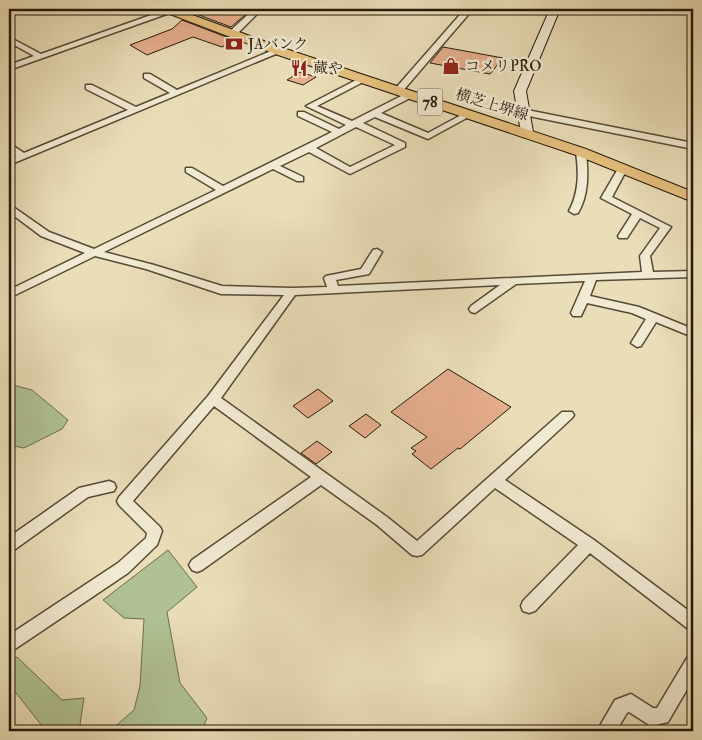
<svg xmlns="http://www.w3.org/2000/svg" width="702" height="740" viewBox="0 0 702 740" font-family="'IM FELL Double Pica','Noto Serif JP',serif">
<rect width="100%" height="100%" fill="#eadeb9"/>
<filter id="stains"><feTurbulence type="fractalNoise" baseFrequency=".004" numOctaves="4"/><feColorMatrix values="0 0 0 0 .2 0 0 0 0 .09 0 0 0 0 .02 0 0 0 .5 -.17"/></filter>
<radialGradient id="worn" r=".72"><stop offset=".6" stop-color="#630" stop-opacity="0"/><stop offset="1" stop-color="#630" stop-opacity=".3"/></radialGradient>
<!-- green -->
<path fill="#b0c294" stroke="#6b6e4f" d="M 9,384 L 32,390 L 68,420 L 62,429 L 24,448 L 9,445 Z
M 168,550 L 197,587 L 167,612 L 180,683 L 207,718 L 202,731 L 110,731 L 134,710 L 140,686 L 144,619 L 124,618 L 103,600 Z
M 17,657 L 62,700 L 84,698 L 80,724 L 88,731 L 46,731 L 9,684 L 9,663 Z"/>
<!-- building -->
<path fill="#e5ae8d" stroke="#26190a" d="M 194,9 L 246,9 L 244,13 L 246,14 L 231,27 L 191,12 Z
M 182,20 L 234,40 L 222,47 L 193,37 L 147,55 L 130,45 L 172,29 Z
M 443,47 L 503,58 L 490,74 L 430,63 Z
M 300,72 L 316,77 L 303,85 L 287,80 Z
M 448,369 L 511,407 L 460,449 L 458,448 L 431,469 L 412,454 L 416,451 L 411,448 L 427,437 L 391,412 Z
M 318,389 L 333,401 L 308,418 L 293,406 Z
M 366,414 L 381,425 L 365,438 L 349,426 Z
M 317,441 L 332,452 L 316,464 L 301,453 Z"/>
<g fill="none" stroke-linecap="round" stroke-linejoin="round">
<!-- street casing -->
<g stroke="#574a36" stroke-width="3">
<path id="street" d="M 168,9 L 175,11 L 9,70 L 9,65 L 34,56 L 9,42 L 9,37 L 41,54 Z
M 254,9 L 262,9 L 235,36 L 229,36 L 229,32 Z
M 465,9 L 473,9 L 401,93 L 395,93 L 395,89 Z
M 276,49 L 283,51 L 9,165 L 9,159 L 16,156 L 9,150 L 9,143 L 24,153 L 128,110 L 86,89 L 86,85 L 92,85 L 136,107 L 170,93 L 144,78 L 144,74 L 150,74 L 177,90 Z
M 362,77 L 365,77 L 365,81 L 317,106 L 352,121 L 409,92 L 412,93 L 412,97 L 381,113 L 428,133 L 465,113 L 472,115 L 428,139 L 375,117 L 363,123 L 405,143 L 405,147 L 350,174 L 309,152 L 280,166 L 303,177 L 303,181 L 297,181 L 273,169 L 104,252 L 154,265 L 222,286 L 292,288 L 327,287 L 324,278 L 326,276 L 361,269 L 373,250 L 377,249 L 382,252 L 369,274 L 336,280 L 338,286 L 642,272 L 640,256 L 660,228 L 640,218 L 627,238 L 619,238 L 618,236 L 632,214 L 601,198 L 619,167 L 625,167 L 627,169 L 612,197 L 671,227 L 650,256 L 653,272 L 693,271 L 693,277 L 596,280 L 590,296 L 639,307 L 693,329 L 693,337 L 656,322 L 641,346 L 637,347 L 631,343 L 646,319 L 632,313 L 587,303 L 581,316 L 573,316 L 571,313 L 585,281 L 516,284 L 475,313 L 471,312 L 469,309 L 471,306 L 500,285 L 295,295 L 221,398 L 387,517 L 417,541 L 562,412 L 572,412 L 574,415 L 572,418 L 505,480 L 594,540 L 693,614 L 693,630 L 687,628 L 590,553 L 535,611 L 529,613 L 523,611 L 521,606 L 523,601 L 578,545 L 495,488 L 422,555 L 417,556 L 412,555 L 377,525 L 321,485 L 202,570 L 197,572 L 192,570 L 189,565 L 192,560 L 311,477 L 214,406 L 133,501 L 160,527 L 162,531 L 157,545 L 128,573 L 15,649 L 9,652 L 9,635 L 118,563 L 146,538 L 147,533 L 119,505 L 117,501 L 119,497 L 208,396 L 284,295 L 221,294 L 146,269 L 95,256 L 9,298 L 9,290 L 85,253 L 41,236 L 9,212 L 9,204 L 49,232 L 94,249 L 216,190 L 186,172 L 186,168 L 192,168 L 223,186 L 332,132 L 298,116 L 298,112 L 304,112 L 339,129 L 346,125 L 306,106 ZM 356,127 L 395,145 L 350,167 L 316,148 Z
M 522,109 L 693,143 L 693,149 L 519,114 L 518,112 Z
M 581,149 L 586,152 C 588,173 589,194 578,213 L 574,214 L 569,211 C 579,192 579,173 576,152 Z
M 109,481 L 114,483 L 116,487 L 114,491 L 88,497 L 14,550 L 9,551 L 9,537 L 79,488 Z
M 693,656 L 693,679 L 668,722 L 651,726 L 629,712 L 627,713 L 616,731 L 597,731 L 615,700 L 631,694 L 653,708 L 657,708 L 687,658 Z"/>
</g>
<!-- secondary casing -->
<g stroke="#26190a" stroke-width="2">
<path id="secondary" d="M 550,9 L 560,9 L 526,91 L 533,132 L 527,136 L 521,132 L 514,91 Z"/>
</g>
<!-- primary casing -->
<g stroke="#26190a" stroke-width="2">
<path id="primary" d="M 160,9 L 176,9 L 283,48 L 586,149 L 693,192 L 693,202 L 576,155 L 275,54 L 162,11 Z"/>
</g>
<!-- street -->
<use href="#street" fill="#f1ead2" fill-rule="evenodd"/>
<!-- secondary -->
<use href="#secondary" fill="#f1ead2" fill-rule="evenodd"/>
<!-- primary -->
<use href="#primary" fill="#e5bf7c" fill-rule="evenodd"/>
</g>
<!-- icons -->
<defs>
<g id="bank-bare" transform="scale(1.35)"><path d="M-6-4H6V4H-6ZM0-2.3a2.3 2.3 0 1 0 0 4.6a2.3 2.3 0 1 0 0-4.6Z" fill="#8f2418" stroke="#f1ead2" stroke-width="2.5" paint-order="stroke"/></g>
<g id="shop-bare" transform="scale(1.35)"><path d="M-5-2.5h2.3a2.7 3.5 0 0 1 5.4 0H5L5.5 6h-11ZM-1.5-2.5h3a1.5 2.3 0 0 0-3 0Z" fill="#8f2418" stroke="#f1ead2" stroke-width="2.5" paint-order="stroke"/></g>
<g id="restaurant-bare" transform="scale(1.35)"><path d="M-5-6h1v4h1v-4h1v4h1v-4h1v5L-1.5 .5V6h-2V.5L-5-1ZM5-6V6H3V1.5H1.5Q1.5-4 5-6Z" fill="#8f2418" stroke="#f1ead2" stroke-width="2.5" paint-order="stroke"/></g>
</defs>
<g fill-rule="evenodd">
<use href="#bank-bare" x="234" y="44"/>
<use href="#shop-bare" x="451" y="66"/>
<use href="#restaurant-bare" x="299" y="68"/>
</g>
<g text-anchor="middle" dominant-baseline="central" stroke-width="5" stroke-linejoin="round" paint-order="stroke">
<!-- far-poi labels -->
<g font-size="15" fill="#26190a" stroke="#f1ead2" text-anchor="start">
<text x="248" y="44">JAバンク</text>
<text x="465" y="66">コメリPRO</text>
<text x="313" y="68">蔵や</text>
</g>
<!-- far-street labels -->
<g font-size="15" fill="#26190a" stroke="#f1ead2">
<text transform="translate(492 105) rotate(17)">横芝上堺線</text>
</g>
<!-- shield labels -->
<rect fill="#f1ead2" stroke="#635846" stroke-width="1" x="417.5" y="88.5" width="25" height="27" rx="4"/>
<g font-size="16" font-weight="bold" fill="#26190a">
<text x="430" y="102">78</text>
</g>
</g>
<!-- margin -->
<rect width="702" height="740" fill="none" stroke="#eadeb9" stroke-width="30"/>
<rect x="10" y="10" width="682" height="720" fill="none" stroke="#26190a" stroke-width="2.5"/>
<rect x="15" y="15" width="672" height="710" fill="none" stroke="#26190a"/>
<rect width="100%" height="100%" filter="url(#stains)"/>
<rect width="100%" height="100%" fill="url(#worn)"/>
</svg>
